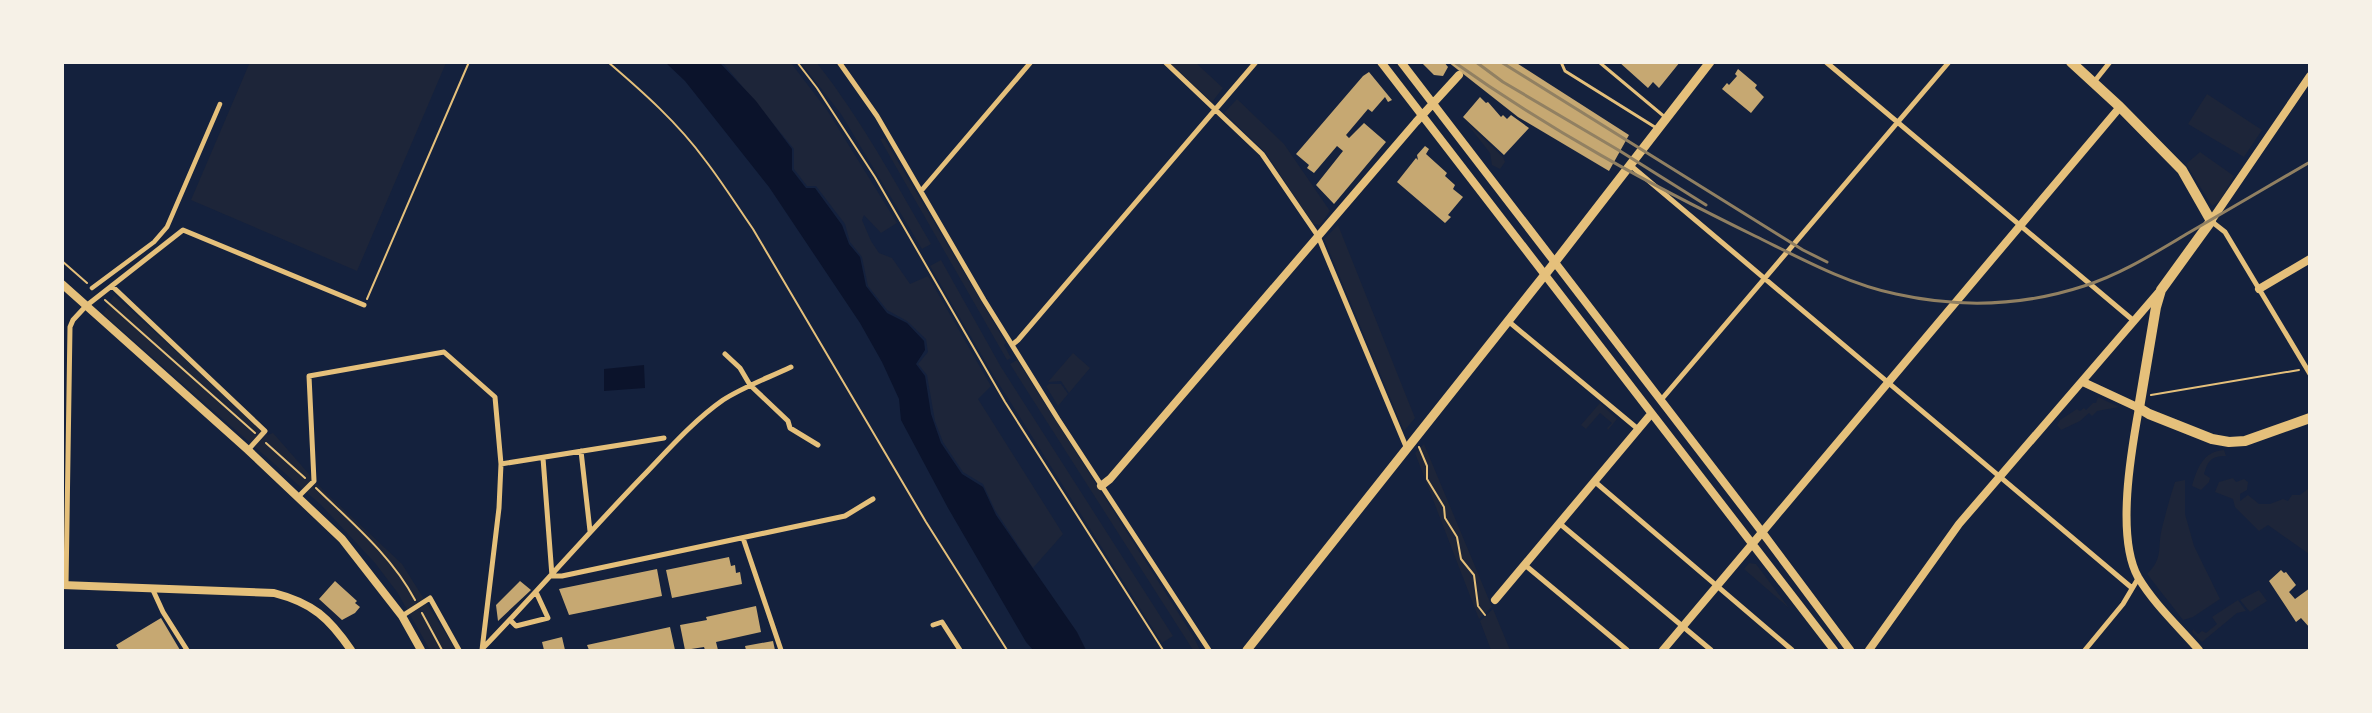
<svg xmlns="http://www.w3.org/2000/svg" width="2372" height="713" viewBox="0 0 2372 713" font-family="Bitter,serif">
<rect width="100%" height="100%" fill="#14213d"/>
<!-- green -->
<path fill="#1d2539" d="M 250,62 L 446,63 L 357,271 L 191,200 Z
M 723,63 L 791,63 L 827,110 L 897,223 L 881,233 L 864,215 L 862,220 L 871,241 L 879,253 L 892,258 L 910,284 L 928,276 L 991,386 L 978,399 L 1063,534 L 1033,568 L 995,510 L 983,484 L 963,472 L 943,442 L 935,421 L 927,375 L 918,364 L 928,352 L 926,339 L 907,321 L 887,310 L 868,286 L 862,257 L 850,242 L 845,224 L 816,186 L 807,186 L 794,169 L 794,149 Z
M 801,63 L 817,63 C 861,119 895,182 931,244 L 922,249 L 841,114 Z
M 1170,63 L 1196,63 L 1223,88 L 1212,102 Z
M 2207,94 L 2262,130 L 2244,157 L 2188,124 Z
M 1237,99 L 1284,144 L 1330,211 L 1320,225 L 1313,224 L 1265,152 L 1224,113 Z
M 1465,121 L 1503,157 L 1505,162 L 1500,169 L 1492,165 L 1490,153 Z
M 884,138 L 1006,343 L 1004,345 L 1011,358 L 1007,360 L 880,139 Z
M 2200,152 L 2234,176 L 2220,201 L 2212,206 L 2186,164 Z
M 1338,225 L 1415,418 L 1404,431 L 1324,239 Z
M 941,260 L 1001,367 L 1173,636 L 1162,643 L 992,373 L 930,266 Z
M 114,295 L 268,435 L 273,433 L 323,490 L 402,564 L 456,650 L 430,650 L 397,592 L 375,563 L 321,505 L 103,314 Z
M 1073,353 L 1090,368 L 1069,393 L 1061,381 L 1048,382 Z
M 1017,360 L 1193,636 L 1200,650 L 1193,650 L 1010,364 Z
M 1049,384 L 1061,384 L 1068,394 L 1058,406 L 1046,386 Z
M 2098,397 L 2119,407 L 2097,411 L 2092,416 L 2089,413 L 2080,421 L 2061,430 L 2057,425 L 2060,420 L 2077,409 L 2080,411 L 2084,408 L 2086,410 L 2093,403 L 2096,403 Z
M 1600,403 L 1617,419 L 1608,430 L 1607,428 L 1612,423 L 1600,413 L 1586,429 L 1581,425 Z
M 1424,444 L 1492,607 L 1479,619 L 1415,453 Z
M 2224,450 L 2226,456 C 2211,456 2208,461 2204,474 L 2210,478 L 2209,482 L 2201,490 L 2192,486 C 2197,469 2203,451 2224,450 Z
M 2233,478 L 2236,482 L 2244,479 L 2248,482 L 2247,490 L 2240,494 L 2240,501 L 2248,495 L 2259,504 L 2270,504 L 2283,499 L 2288,501 L 2292,495 L 2300,495 L 2309,488 L 2309,554 L 2268,525 L 2259,531 L 2235,507 L 2233,499 L 2215,492 L 2219,482 Z
M 2185,480 L 2185,514 L 2194,546 L 2220,599 L 2193,617 L 2183,620 L 2147,574 C 2164,558 2157,547 2162,528 C 2166,512 2170,497 2175,482 Z
M 1749,563 L 1756,564 L 1789,608 L 1744,569 Z
M 2259,590 L 2267,601 L 2250,612 L 2240,600 Z
M 2238,600 L 2246,611 L 2237,613 L 2202,642 L 2192,632 L 2193,629 L 2198,634 L 2202,631 L 2206,633 L 2217,624 L 2212,617 Z
M 1493,609 L 1510,650 L 1491,650 L 1480,621 Z"/>
<!-- water -->
<path fill="#0b132b" d="M 666,63 L 720,63 L 756,101 L 792,149 L 792,170 L 806,188 L 815,188 L 842,225 L 849,244 L 860,257 L 866,286 L 887,313 L 907,323 L 924,341 L 925,350 L 916,364 L 925,376 L 931,414 L 941,443 L 962,474 L 983,487 L 996,515 L 1077,632 L 1086,650 L 1033,650 L 1026,642 L 948,508 L 901,420 L 899,399 L 882,362 L 860,323 L 769,187 L 685,81 Z
M 644,365 L 645,388 L 604,391 L 604,369 Z"/>
<!-- building -->
<path fill="#c6a872" d="M 1421,62 L 1444,62 L 1448,67 L 1443,76 L 1434,75 Z
M 1448,62 L 1515,62 L 1629,135 L 1609,171 L 1518,117 Z
M 1619,62 L 1680,62 L 1659,88 L 1653,82 L 1648,88 Z
M 1738,69 L 1757,85 L 1755,88 L 1764,97 L 1751,113 L 1722,89 L 1727,83 L 1729,85 L 1737,76 L 1735,74 Z
M 1369,72 L 1392,100 L 1388,102 L 1385,97 L 1372,112 L 1368,109 L 1346,135 L 1349,138 L 1364,123 L 1386,142 L 1334,204 L 1316,185 L 1343,151 L 1337,146 L 1314,173 L 1307,168 L 1309,165 L 1296,154 L 1363,76 Z
M 1480,97 L 1486,103 L 1488,102 L 1501,117 L 1503,115 L 1507,119 L 1511,115 L 1529,128 L 1504,155 L 1463,117 Z
M 1425,146 L 1429,149 L 1426,154 L 1447,173 L 1445,176 L 1455,185 L 1453,189 L 1463,197 L 1448,215 L 1451,217 L 1445,223 L 1397,182 L 1416,158 L 1418,160 L 1417,155 Z
M 729,557 L 731,566 L 735,565 L 736,573 L 740,572 L 742,584 L 672,598 L 666,570 Z
M 657,569 L 662,596 L 569,615 L 559,589 Z
M 2281,570 L 2284,573 L 2286,572 L 2296,585 L 2289,592 L 2295,599 L 2310,588 L 2310,628 L 2301,618 L 2296,622 L 2269,581 Z
M 335,581 L 357,601 L 355,603 L 360,607 L 355,613 L 342,620 L 319,599 Z
M 520,581 L 531,590 L 498,621 L 496,605 Z
M 756,606 L 761,632 L 716,642 L 718,650 L 705,650 L 704,647 L 685,650 L 680,625 L 707,620 L 706,617 Z
M 161,618 L 180,650 L 119,650 L 116,645 Z
M 670,627 L 675,650 L 589,650 L 587,645 Z
M 562,637 L 565,650 L 544,650 L 542,642 Z
M 773,641 L 775,650 L 746,650 L 745,646 Z"/>
<g fill="none" stroke-linecap="round" stroke-linejoin="round">
<!-- path -->
<path stroke="#e5c07b" stroke-width="2" d="M 608,62 C 643,92 678,123 705,160 C 722,182 737,206 753,229 L 926,522 L 1007,650
M 797,62 L 817,88 L 875,177 L 1005,402 L 1163,650
M 62,261 L 87,283
M 367,299 L 469,62
M 105,300 L 255,433
M 2151,395 L 2299,370
M 266,443 L 305,478
M 1419,447 L 1427,466 L 1427,479 L 1444,507 L 1445,518 L 1457,537 L 1461,559 L 1474,575 L 1478,606 L 1485,615
M 316,488 C 352,523 391,555 415,600
M 422,613 L 442,650"/>
<!-- service -->
<path stroke="#e5c07b" stroke-width="3" d="M 1561,62 L 1565,71 L 1658,129
M 1599,62 L 1666,118"/>
<!-- pedestrian -->
<path stroke="#e5c07b" stroke-width="4.5" d="M 92,288 L 154,242 L 167,227 L 220,104"/>
<!-- minor -->
<path stroke="#e5c07b" stroke-width="5" d="M 839,62 L 877,116 L 984,300 L 1058,419 L 1209,650
M 1165,62 L 1262,154 L 1318,236 L 1407,449
M 1826,62 L 2134,321
M 2094,82 L 2110,62
M 1630,165 L 2132,588
M 921,191 L 1031,62
M 2211,221 L 2225,232 L 2310,374
M 112,286 L 265,431 L 248,450
M 1508,321 L 1638,429
M 1012,345 L 1018,340 L 1256,62
M 725,354 L 740,368 L 750,385 L 788,421 L 790,428 L 818,445
M 1661,400 L 1949,62
M 581,451 L 590,531
M 543,458 L 552,576
M 501,464 L 664,438
M 1594,481 L 1792,650
M 298,497 L 314,481 L 309,376 L 444,352 L 495,397 L 501,464 L 499,508 L 482,650
M 1559,523 L 1711,650
M 743,538 L 781,650
M 1525,565 L 1627,650
M 552,576 L 562,576 L 845,516 L 873,499
M 66,585 L 70,327 L 73,320 L 86,306 L 183,230 L 364,305
M 152,588 L 163,612 L 187,650
M 402,616 L 430,598 L 459,650
M 510,620 L 516,626 L 548,618 L 536,592
M 933,625 L 942,622 L 960,650
M 483,648 C 537,592 589,532 643,476 C 668,450 693,421 723,400 C 745,386 768,378 791,367
M 2085,650 L 2123,604 L 2139,577"/>
<!-- tertiary -->
<path stroke="#e5c07b" stroke-width="8" d="M 1381,62 L 1834,650
M 1401,62 L 1762,532 L 1850,650
M 2211,221 L 2310,76
M 62,284 L 248,450 L 342,539 L 402,616 L 421,650
M 2259,289 L 2310,259
M 2083,382 L 2139,408 C 2131,452 2116,537 2138,577 C 2154,604 2179,627 2199,650
M 1101,486 L 1110,479 L 1416,122 L 1459,75
M 62,585 L 274,593 C 313,603 329,618 351,650
M 1495,600 L 1651,414
M 1663,650 L 2120,107
M 1869,650 L 1959,524 L 2158,293"/>
<!-- secondary -->
<path stroke="#e5c07b" stroke-width="9" d="M 1247,650 L 1555,262 L 1710,62"/>
<!-- primary -->
<path stroke="#e5c07b" stroke-width="10" d="M 2071,62 L 2120,107 L 2182,170 L 2211,221 L 2161,290 L 2156,307 L 2139,408 L 2149,414 L 2212,439 L 2229,442 L 2245,441 L 2310,418"/>
<!-- rail -->
<path stroke="#918062" stroke-width="3" d="M 1454,62 C 1551,131 1649,184 1755,236 C 1800,258 1847,284 1896,294 C 1959,308 2023,306 2084,286 C 2122,274 2156,252 2190,232 C 2230,209 2270,185 2310,162
M 1476,62 L 1503,82 L 1620,151 L 1706,205
M 1501,62 L 1803,250 L 1827,262"/>
</g>
<!-- border -->
<rect width="2372" height="713" fill="none" stroke="#f6f1e7" stroke-width="128"/>
</svg>
